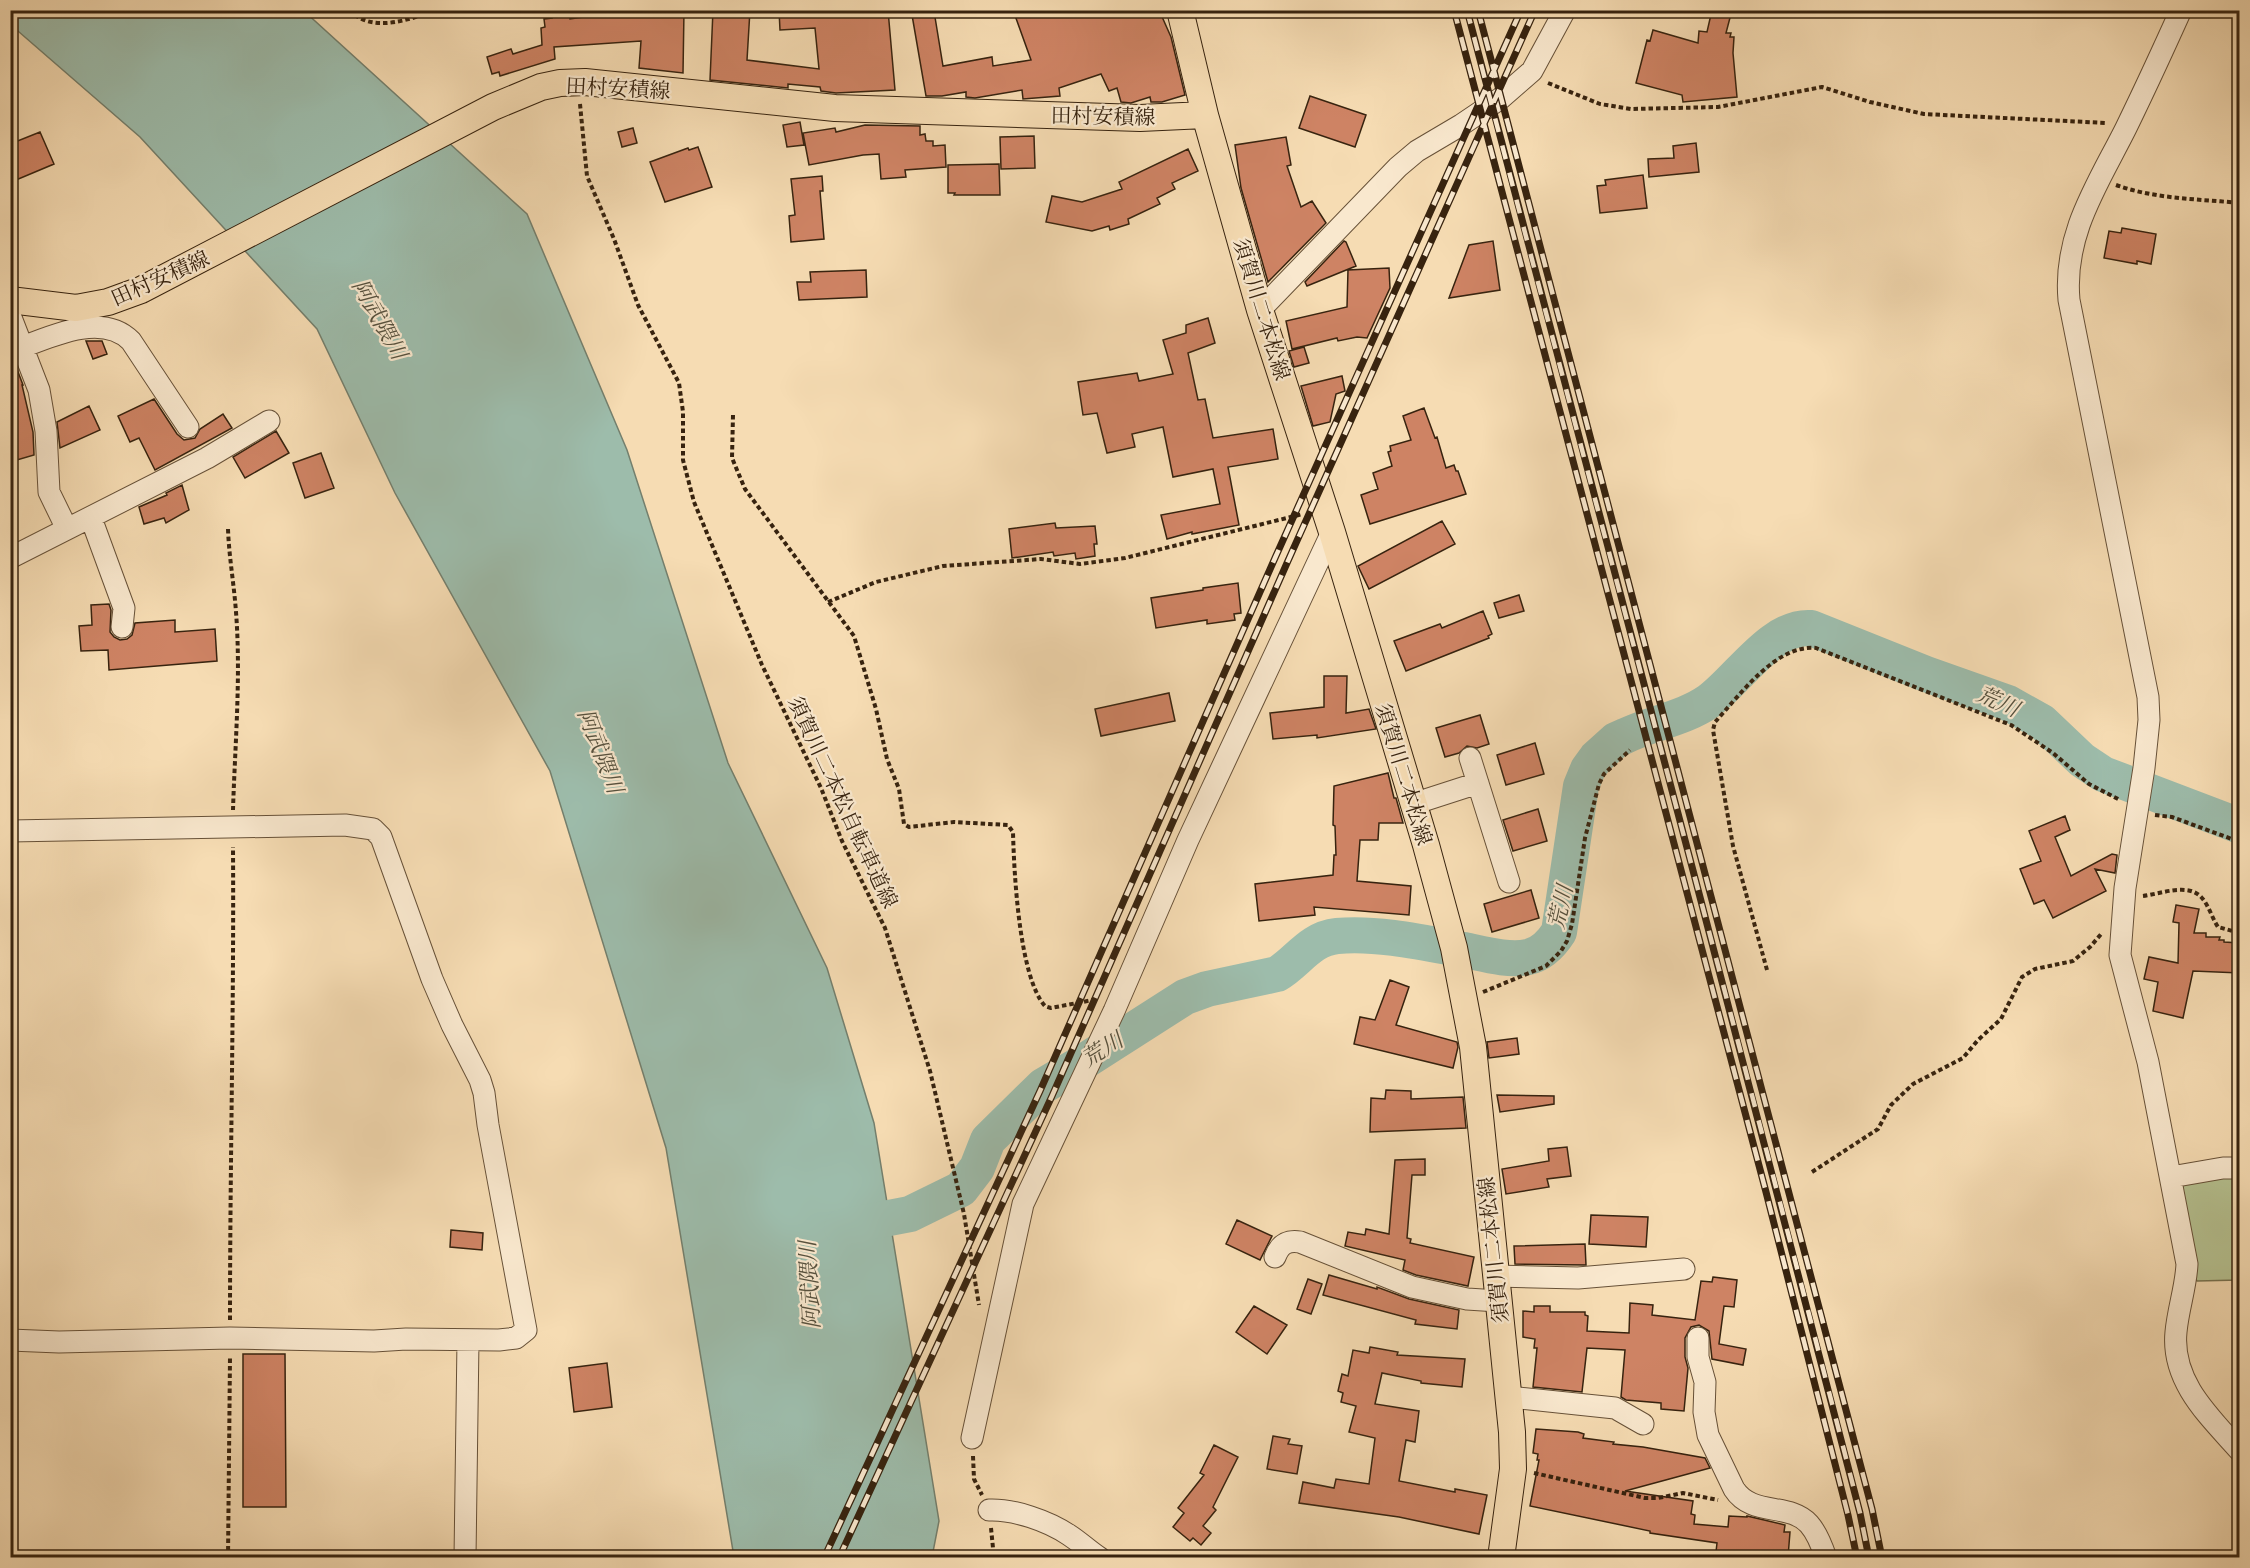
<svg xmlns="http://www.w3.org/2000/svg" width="2250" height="1568" viewBox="0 0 2250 1568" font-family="'Gentium Book Plus','Noto Serif JP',serif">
<rect width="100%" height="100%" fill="#f6dcb3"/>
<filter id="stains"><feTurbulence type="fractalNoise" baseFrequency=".00333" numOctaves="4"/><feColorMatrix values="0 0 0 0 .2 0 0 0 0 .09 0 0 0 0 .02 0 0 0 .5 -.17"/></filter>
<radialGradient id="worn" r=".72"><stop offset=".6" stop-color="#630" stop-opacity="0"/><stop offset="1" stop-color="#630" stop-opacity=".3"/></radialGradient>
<!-- green -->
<path fill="#b6c291" stroke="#767250" stroke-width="1.5" d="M 2239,1174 L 2239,1280 L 2197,1281 L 2195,1278 L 2181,1180 Z"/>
<!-- water -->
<path fill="#9dbcab" stroke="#747f6d" stroke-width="1.5" d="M 11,10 L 304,11 L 527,214 L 627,450 L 728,763 L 827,968 L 874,1123 L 939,1521 L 932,1557 L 734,1557 L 666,1148 L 550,771 L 395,493 L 317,329 L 140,137 L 11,25 Z"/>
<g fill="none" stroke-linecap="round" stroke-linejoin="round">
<!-- river -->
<path stroke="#9dbcab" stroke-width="36" d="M 842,1227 L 910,1214 L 961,1189 L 977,1168 L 988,1140 L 1043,1086 L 1077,1066 L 1185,997 L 1207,989 L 1277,974 C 1298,962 1309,939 1337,936 C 1376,932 1426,943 1464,950 C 1484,954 1508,961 1528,957 C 1542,954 1552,943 1559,932 L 1581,786 L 1588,769 L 1596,758 L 1616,740 L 1625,736 C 1652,723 1685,718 1709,701 C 1739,679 1772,625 1811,628 L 1926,674 L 2008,703 L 2042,722 L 2082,760 L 2103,774 L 2240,826"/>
</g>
<!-- building -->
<path fill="#ce8364" stroke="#37230f" stroke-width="1.5" d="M 635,10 L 684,10 L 683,73 L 639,68 L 641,41 L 554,47 L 555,59 L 500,76 L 499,72 L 492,74 L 487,57 L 511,49 L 513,54 L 542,45 L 541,28 L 545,27 L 544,19 L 552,18 L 551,15 L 569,13 L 570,19 Z
M 713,10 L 750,10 L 747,60 L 819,69 L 815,28 L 780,30 L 779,10 L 888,10 L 895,90 L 836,93 L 821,91 L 820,87 L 788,84 L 788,88 L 710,80 Z
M 1013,10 L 1082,10 L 1084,16 L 1102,10 L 1105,15 L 1125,10 L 1159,10 L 1171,37 L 1185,95 L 1162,102 L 1151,102 L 1150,97 L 1131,103 L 1121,102 L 1117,88 L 1109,91 L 1101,74 L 1059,88 L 1060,96 L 1023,99 L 1022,90 L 975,98 L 966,97 L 966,92 L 942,96 L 926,96 L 912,15 L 934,11 L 943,66 L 992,57 L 993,66 L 1031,60 Z
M 1712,10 L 1732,10 L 1726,33 L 1731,33 L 1730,37 L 1734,37 L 1733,53 L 1737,97 L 1683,102 L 1682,95 L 1636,83 L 1647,40 L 1650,41 L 1653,30 L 1698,43 L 1699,31 L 1707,32 Z
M 1310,96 L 1366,115 L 1355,147 L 1299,128 Z
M 800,122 L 804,145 L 787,147 L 783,125 Z
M 865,125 L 920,126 L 920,135 L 925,134 L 926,141 L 933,141 L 933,146 L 945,145 L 946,167 L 905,170 L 906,177 L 881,179 L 879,154 L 863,155 L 809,165 L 803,133 L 835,128 L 836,132 Z
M 633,128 L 637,143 L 622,147 L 618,132 Z
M 40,132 L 54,164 L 16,180 L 10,166 L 10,144 Z
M 1034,136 L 1035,168 L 1001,169 L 1000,137 Z
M 1286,137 L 1291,165 L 1287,166 L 1301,207 L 1312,201 L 1326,223 L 1268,282 L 1241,188 L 1235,145 Z
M 1696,143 L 1699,172 L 1649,177 L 1648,159 L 1674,158 L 1673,146 Z
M 698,147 L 712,187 L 665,202 L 650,162 L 688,148 L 689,150 Z
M 1188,149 L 1198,171 L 1172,183 L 1175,189 L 1157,198 L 1160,204 L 1128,219 L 1129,224 L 1110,230 L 1109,226 L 1092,231 L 1046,222 L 1052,196 L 1082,202 L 1122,189 L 1119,182 Z
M 999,164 L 1000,195 L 954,195 L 955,193 L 948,193 L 948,165 Z
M 1643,175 L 1647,208 L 1600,213 L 1597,186 L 1606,185 L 1605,180 Z
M 822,176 L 823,191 L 820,191 L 824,239 L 791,242 L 789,216 L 795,215 L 791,179 Z
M 2122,228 L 2156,234 L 2151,264 L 2137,261 L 2137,264 L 2104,258 L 2109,231 L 2121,233 Z
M 1344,241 L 1346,242 L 1356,266 L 1307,286 L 1305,282 Z
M 1493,241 L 1500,290 L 1449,298 L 1469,245 Z
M 1389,268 L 1390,288 L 1367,338 L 1357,337 L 1338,341 L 1337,338 L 1292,349 L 1286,321 L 1347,307 L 1348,270 Z
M 866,270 L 867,297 L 799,300 L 797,282 L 811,282 L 810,272 Z
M 1208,318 L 1215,343 L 1188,353 L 1198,400 L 1205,399 L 1213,438 L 1273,429 L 1278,459 L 1228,467 L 1239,525 L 1192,534 L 1192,532 L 1167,539 L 1161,515 L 1220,504 L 1213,469 L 1173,477 L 1163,427 L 1132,434 L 1135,447 L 1107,453 L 1097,413 L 1083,415 L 1078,382 L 1137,373 L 1139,381 L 1173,374 L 1163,340 L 1186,333 L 1186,325 Z
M 86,341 L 102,341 L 107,354 L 93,359 Z
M 1304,347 L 1309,363 L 1294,367 L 1289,351 Z
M 10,364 L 15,364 L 23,385 L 22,385 L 33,432 L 34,455 L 10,462 Z
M 1342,376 L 1345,391 L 1336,394 L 1330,422 L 1313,426 L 1301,386 Z
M 154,399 L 177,434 L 184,440 L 195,438 L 200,429 L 223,414 L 232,428 L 155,470 L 139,438 L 130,442 L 118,416 Z
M 89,406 L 100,430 L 60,448 L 57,422 Z
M 1424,408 L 1435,438 L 1437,437 L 1446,468 L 1454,465 L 1456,471 L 1458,471 L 1466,494 L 1370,524 L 1361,495 L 1378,489 L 1373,473 L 1392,466 L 1388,452 L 1391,451 L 1390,446 L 1411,440 L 1403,416 Z
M 276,431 L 289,453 L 245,478 L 233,457 Z
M 321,453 L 334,488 L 305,498 L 293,463 Z
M 182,485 L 189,510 L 166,523 L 164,518 L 144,524 L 139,507 L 167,495 L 166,493 Z
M 1442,521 L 1455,544 L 1369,589 L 1358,566 Z
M 1055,523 L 1056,528 L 1095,526 L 1097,544 L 1094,544 L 1095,556 L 1076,559 L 1075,553 L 1054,556 L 1053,552 L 1012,558 L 1009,529 Z
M 1238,583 L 1241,613 L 1234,614 L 1235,620 L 1207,624 L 1207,620 L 1156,628 L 1151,598 L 1203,590 L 1203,588 Z
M 1519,595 L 1524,611 L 1499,618 L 1494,603 Z
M 109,604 L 111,610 L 110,632 L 114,637 L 120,640 L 127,639 L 132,635 L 135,623 L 175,620 L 175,632 L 215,629 L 217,661 L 109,670 L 108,650 L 81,651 L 79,626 L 92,625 L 91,605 Z
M 1483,611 L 1492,634 L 1488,636 L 1489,638 L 1406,671 L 1394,641 L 1440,624 L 1442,628 Z
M 1324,676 L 1347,676 L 1346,713 L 1369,709 L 1376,729 L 1317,738 L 1317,735 L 1273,739 L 1270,713 L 1324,707 Z
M 1169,693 L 1175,721 L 1101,736 L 1095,709 Z
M 1480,715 L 1489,744 L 1477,748 L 1467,746 L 1459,753 L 1445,757 L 1436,728 Z
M 1535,743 L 1544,774 L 1506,785 L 1497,755 Z
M 1388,773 L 1394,798 L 1396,798 L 1403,823 L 1379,823 L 1378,840 L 1360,840 L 1357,881 L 1411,886 L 1409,915 L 1314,907 L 1315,915 L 1259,921 L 1255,884 L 1333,875 L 1334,855 L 1336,855 L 1335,826 L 1333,825 L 1334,786 Z
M 1538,809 L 1547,841 L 1513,851 L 1503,820 Z
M 2065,816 L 2070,830 L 2055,837 L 2071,876 L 2112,854 L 2117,855 L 2115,873 L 2095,869 L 2106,891 L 2053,918 L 2044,900 L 2034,904 L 2020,869 L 2041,861 L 2029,831 Z
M 1531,890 L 1539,918 L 1492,932 L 1484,904 Z
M 2176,905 L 2199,909 L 2194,933 L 2206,933 L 2206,937 L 2220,937 L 2219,940 L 2224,940 L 2224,942 L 2240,943 L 2240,973 L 2193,971 L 2183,1018 L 2153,1011 L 2158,982 L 2144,979 L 2149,957 L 2178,963 L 2179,923 L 2173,922 Z
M 1390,980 L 1409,987 L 1396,1025 L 1457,1042 L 1458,1047 L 1453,1068 L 1354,1044 L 1360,1017 L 1375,1020 Z
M 1517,1038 L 1519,1054 L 1489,1058 L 1487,1042 Z
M 1386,1090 L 1411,1091 L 1411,1099 L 1463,1097 L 1466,1128 L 1370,1132 L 1371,1098 L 1385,1099 Z
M 1497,1095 L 1554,1096 L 1554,1104 L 1500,1112 Z
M 1567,1147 L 1571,1176 L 1547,1179 L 1549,1187 L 1506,1194 L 1502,1169 L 1549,1161 L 1548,1149 Z
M 1425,1159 L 1425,1175 L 1412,1175 L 1407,1238 L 1411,1239 L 1410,1243 L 1474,1257 L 1468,1286 L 1416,1275 L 1403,1270 L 1405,1260 L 1345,1246 L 1348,1232 L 1365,1235 L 1366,1229 L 1389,1234 L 1395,1160 Z
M 1591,1215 L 1648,1217 L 1646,1247 L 1589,1244 Z
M 1237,1220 L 1272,1236 L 1260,1260 L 1226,1244 Z
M 451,1230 L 483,1233 L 482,1250 L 450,1247 Z
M 1585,1244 L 1586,1265 L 1515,1264 L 1514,1246 Z
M 1329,1275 L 1377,1289 L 1377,1287 L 1409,1299 L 1459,1310 L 1457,1329 L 1415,1324 L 1416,1320 L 1323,1295 Z
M 1713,1277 L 1737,1280 L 1734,1307 L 1724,1306 L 1719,1344 L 1746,1349 L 1743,1365 L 1712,1359 L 1709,1331 L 1699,1325 L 1691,1327 L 1685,1338 L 1685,1357 L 1688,1368 L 1684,1411 L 1661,1409 L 1661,1403 L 1626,1400 L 1621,1397 L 1625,1350 L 1587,1348 L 1582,1392 L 1533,1387 L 1537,1348 L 1534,1348 L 1535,1339 L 1523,1337 L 1523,1311 L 1534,1312 L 1534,1306 L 1550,1306 L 1550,1312 L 1585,1312 L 1585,1315 L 1588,1316 L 1587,1331 L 1629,1333 L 1630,1303 L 1653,1305 L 1652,1315 L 1695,1320 L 1701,1281 L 1712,1282 Z
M 1308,1279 L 1322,1284 L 1311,1314 L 1297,1309 Z
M 1254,1306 L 1287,1325 L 1267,1354 L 1236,1332 Z
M 1370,1347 L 1398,1352 L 1397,1355 L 1465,1359 L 1462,1387 L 1421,1383 L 1421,1381 L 1382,1373 L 1375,1404 L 1419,1411 L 1415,1442 L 1406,1440 L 1399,1481 L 1455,1492 L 1455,1489 L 1487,1495 L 1479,1534 L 1399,1517 L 1299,1503 L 1303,1482 L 1334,1488 L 1336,1479 L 1369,1484 L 1375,1438 L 1349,1432 L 1356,1406 L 1341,1402 L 1343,1393 L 1338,1391 L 1342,1374 L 1348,1376 L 1353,1350 L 1369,1353 Z
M 243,1354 L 285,1354 L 286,1507 L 243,1507 Z
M 607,1363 L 612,1407 L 574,1412 L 569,1368 Z
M 1536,1429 L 1578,1432 L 1584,1434 L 1583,1438 L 1614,1442 L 1613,1444 L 1643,1447 L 1705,1458 L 1710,1468 L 1625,1491 L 1693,1501 L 1691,1514 L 1695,1515 L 1694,1524 L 1728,1527 L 1729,1516 L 1747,1517 L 1747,1516 L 1785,1525 L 1784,1532 L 1790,1532 L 1788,1557 L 1764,1557 L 1764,1555 L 1716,1552 L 1717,1543 L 1650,1533 L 1650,1531 L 1530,1506 L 1539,1460 L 1537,1460 L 1538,1454 L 1533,1453 Z
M 1273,1436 L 1290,1439 L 1288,1444 L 1302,1446 L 1297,1474 L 1267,1469 Z
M 1214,1445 L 1238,1457 L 1213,1507 L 1216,1510 L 1203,1526 L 1211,1533 L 1201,1545 L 1193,1538 L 1190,1541 L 1173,1527 L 1184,1513 L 1178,1508 L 1204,1475 L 1200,1473 Z"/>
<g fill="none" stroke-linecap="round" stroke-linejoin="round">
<!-- minor casing -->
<g stroke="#675138" stroke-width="23">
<path id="minor" d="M 2181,10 C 2163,50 2145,89 2126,128 C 2098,184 2063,234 2069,300 L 2148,697 L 2149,720 L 2144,768 L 2125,888 L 2120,955 L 2148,1062 L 2187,1264 C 2186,1287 2178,1309 2176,1332 C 2171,1382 2210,1417 2240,1451
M 1260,310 L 1398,167 L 1417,151 L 1461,125 L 1501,98 L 1532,71 L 1565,10
M 10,315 L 39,390 L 46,431 L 49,492 L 67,529
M 10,352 C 45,339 101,310 131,341 L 188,427
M 91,518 L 124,608 L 122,627
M 10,558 L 207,458 L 269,421
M 1470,758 L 1509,882
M 1413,804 L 1478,783
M 10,831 L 345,825 L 373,829 L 381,837 L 432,979 L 452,1025 L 480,1080 L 484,1093 L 488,1125 L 526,1330 L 516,1338 L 499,1340 L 406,1339 L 374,1341 L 230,1338 L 59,1342 L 10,1340
M 2171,1177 L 2223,1168 L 2240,1168
M 1275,1257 C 1280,1244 1287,1240 1300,1242 L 1412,1287 L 1467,1299 L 1498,1301
M 1495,1276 L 1578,1278 L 1684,1269
M 1698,1338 L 1698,1357 L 1705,1382 L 1704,1412 L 1708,1435 L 1734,1489 C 1752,1517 1789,1502 1809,1524 C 1817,1533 1822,1546 1826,1558
M 1509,1397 L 1615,1408 L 1643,1424
M 972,1438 L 1023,1204 L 1114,1011 L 1188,840 L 1332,532
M 989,1510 C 1014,1509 1048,1521 1069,1535 C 1080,1542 1089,1551 1100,1558
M 465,1558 L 468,1340"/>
</g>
<!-- major casing -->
<g stroke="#37230f" stroke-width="28">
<path id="major" d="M 1180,10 L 1205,115 L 1260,310 L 1332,532 L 1426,845 L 1454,948 L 1473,1047 L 1512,1432 L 1513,1469 L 1501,1558
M 10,300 L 76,308 L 108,302 L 141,290 L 493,107 L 541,87 L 560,83 L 585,82 L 835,108 L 1140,118 L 1205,115"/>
</g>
<!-- path -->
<path stroke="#37230f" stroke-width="4" stroke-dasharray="4.5 3" stroke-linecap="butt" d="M 349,10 C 374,35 410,18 439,10
M 1548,83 L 1600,104 L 1631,109 L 1718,107 L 1822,87 L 1870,102 L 1924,114 L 2106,123
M 580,104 L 587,176 L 614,239 L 638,305 L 679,383 L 683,412 L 683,460 L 694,502 L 762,665 L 821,788 L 842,841 L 885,928 L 930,1071 L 964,1214 L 979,1305
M 2116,185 C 2155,199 2198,199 2240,203
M 733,415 L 732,458 L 745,489 L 854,636 L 876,709 L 887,759 L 899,789 L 904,824 L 909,827 L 954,822 L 1008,825 L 1013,832 C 1014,872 1019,977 1045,1006 L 1051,1008 L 1098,999
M 228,529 C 229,557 234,584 236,612 C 241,677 235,744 233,810
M 828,602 L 876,582 L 943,566 L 1041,559 L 1080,564 L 1125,558 L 1303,514
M 2155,815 L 2172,817 L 2240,842
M 2143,896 C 2160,894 2189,882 2202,898 C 2209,906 2212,918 2218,927 L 2240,933
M 1767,970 L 1733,846 L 1713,730 L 1715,722 C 1740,695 1776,644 1816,648 L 2011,725 L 2053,753 L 2089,784 L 2120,800
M 1483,992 L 1546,966 L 1561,951 L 1567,941 L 1572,924 L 1585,838 L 1599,784 L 1604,774 L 1630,750
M 1812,1172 L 1878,1129 L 1891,1105 L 1913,1084 L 1963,1058 L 1978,1040 L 2001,1019 L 2022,977 L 2035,969 L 2073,961 L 2090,947 L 2102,933
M 230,1320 C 230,1162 234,1005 233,847
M 973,1456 L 974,1479 L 982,1495
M 1534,1473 L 1645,1498 L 1658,1498 L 1683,1493 L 1718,1500
M 991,1528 L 994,1558
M 228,1558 L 230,1357"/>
<!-- minor -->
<use href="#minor" stroke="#f9e8ce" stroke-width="21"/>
<!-- major -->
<use href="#major" stroke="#f6dcb3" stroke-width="26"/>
<!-- rail casing -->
<g stroke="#37230f" stroke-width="7">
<path id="rail" d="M 1454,10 L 1766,1192 L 1848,1515 L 1857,1558
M 1467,10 C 1597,512 1732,1011 1860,1513 L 1869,1558
M 1478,10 L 1872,1509 L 1882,1558
M 824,1558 L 1040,1091 L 1275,558 L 1521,10
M 839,1558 L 1052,1096 L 1287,563 L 1535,10"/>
</g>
<!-- rail -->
<use href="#rail" stroke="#f9e8ce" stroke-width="4.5" stroke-dasharray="14" stroke-linecap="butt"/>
</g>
<g text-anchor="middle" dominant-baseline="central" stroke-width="4.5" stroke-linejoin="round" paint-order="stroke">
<!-- street labels -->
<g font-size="21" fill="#37230f" stroke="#f9e8ce">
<text transform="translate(618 88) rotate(3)">田村安積線</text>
<text transform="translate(1103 116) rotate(1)">田村安積線</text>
<text transform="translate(160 278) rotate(-24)">田村安積線</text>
<text transform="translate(1262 309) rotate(73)">須賀川二本松線</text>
<text transform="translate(1404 774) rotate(73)">須賀川二本松線</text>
<text transform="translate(843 802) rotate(65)">須賀川二本松自転車道線</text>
<text transform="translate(1493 1250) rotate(-96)">須賀川二本松線</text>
</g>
<!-- water labels -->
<g font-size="22" font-style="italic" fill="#56513e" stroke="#f9e8ce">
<text transform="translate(380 319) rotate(61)">阿武隈川</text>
<text transform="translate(1998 701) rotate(24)">荒川</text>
<text transform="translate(601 751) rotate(69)">阿武隈川</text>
<text transform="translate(1560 907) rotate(-77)">荒川</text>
<text transform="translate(1102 1049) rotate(-32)">荒川</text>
<text transform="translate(809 1285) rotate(-93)">阿武隈川</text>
</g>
</g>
<!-- margin -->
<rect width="2250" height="1568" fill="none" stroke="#f6dcb3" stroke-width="36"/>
<rect x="12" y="12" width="2226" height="1544" fill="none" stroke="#37230f" stroke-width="3"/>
<rect x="18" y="18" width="2214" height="1532" fill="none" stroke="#37230f" stroke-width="1.5"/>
<rect width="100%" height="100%" filter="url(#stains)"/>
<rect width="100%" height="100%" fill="url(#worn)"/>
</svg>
